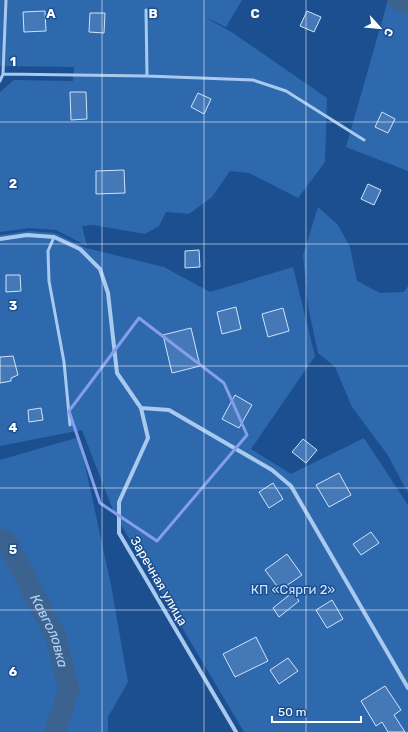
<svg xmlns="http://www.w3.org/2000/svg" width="408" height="732" viewBox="0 0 408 732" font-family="Rubik,sans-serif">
<rect width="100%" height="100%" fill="#1b4f8f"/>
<!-- green -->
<path fill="#2e69ad" d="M 0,0 L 242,0 L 226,27 L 203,16 L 233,33 L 327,98 L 325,162 L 298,198 L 249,173 L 230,171 L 212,197 L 189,214 L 166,212 L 159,226 L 145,234 L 93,225 L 82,226 L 87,246 L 56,230 L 29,228 L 0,232 L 0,92 L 14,80 L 73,81 L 74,67 L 0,66 Z
M 388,0 L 408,7 L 408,171 L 346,147 Z
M 318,207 L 338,225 L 350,247 L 357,281 L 380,293 L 404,292 L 408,286 L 408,493 L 387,454 L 352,407 L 335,367 L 318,353 L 308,306 L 303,255 Z
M 29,231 L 55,233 L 86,248 L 164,267 L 210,292 L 293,267 L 315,356 L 251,449 L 291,474 L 364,438 L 408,505 L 408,732 L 244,732 L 114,513 L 82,430 L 0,446 L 0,235 Z
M 79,437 L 111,585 L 128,682 L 108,717 L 108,732 L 0,732 L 0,460 Z"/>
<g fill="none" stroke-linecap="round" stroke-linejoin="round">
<!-- river -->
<g stroke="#3c6290" stroke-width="21">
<path d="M 398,0 L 408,4"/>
<path id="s1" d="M 0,539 L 8,544 L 56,637 L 69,690 L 55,732"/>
</g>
</g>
<!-- building -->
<path fill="#4478b7" stroke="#cfe3fa" d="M 45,11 L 46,31 L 24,32 L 23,12 Z
M 307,11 L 321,17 L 314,32 L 300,26 Z
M 90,13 L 105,13 L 104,33 L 89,32 Z
M 70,92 L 86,92 L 87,119 L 71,120 Z
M 198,93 L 211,99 L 204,114 L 191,107 Z
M 382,112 L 395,119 L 388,133 L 375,127 Z
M 124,170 L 125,193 L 96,194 L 96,171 Z
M 368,184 L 381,190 L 374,205 L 361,199 Z
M 199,250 L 200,267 L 185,268 L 185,251 Z
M 6,275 L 20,275 L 21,291 L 6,292 Z
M 236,307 L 241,329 L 222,334 L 217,312 Z
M 283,308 L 289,331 L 268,337 L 262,314 Z
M 191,328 L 200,366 L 172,373 L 163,335 Z
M 13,356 L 18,375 L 11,378 L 11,381 L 0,383 L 0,357 Z
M 235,395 L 252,405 L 239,428 L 222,419 Z
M 41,408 L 43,420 L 29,422 L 28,410 Z
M 303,439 L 317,450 L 306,463 L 292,452 Z
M 339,473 L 351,495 L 329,507 L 316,485 Z
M 273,483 L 283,499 L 269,508 L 259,492 Z
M 371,532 L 379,543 L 361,555 L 353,544 Z
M 287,554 L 302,575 L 280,590 L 265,570 Z
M 293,592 L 299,601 L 279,617 L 273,608 Z
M 332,600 L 343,619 L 327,628 L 316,610 Z
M 256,637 L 268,661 L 235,677 L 223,654 Z
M 288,658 L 298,671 L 279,684 L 270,670 Z
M 385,686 L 401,710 L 394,715 L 405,732 L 388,732 L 382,722 L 376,726 L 361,701 Z"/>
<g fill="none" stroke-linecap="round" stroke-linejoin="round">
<!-- service -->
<path stroke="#a9c9ee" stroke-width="3" d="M 146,10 L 147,76
M 3,74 L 147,76 L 253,80 L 286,91 L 364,140
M 0,81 L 3,74 L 6,0
M 54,237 L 48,251 L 49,281 L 64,362 L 70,425"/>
<!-- minor -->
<path stroke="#a9c9ee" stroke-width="4" d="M 0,239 L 27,235 L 54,237 L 80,249 L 100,269 L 108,293 L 117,373 L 141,408 L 148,438 L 119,502 L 119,533 L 236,732
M 141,408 L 169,410 L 272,470 L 291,486 L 408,688"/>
</g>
<!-- marked area -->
<path fill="none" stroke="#839eea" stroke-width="3" stroke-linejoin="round" d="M 139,318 L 224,383 L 247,435 L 157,541 L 100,503 L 69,411 Z"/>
<!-- grid -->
<path fill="none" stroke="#fff" stroke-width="1" stroke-opacity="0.55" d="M 102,0 L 102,732M 204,0 L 204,732M 306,0 L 306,732M 0,122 L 408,122M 0,244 L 408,244M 0,366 L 408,366M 0,488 L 408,488M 0,610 L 408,610"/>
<g text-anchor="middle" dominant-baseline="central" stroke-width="3" stroke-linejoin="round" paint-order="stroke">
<!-- street labels -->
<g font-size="13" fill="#fff" stroke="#1b4f8f">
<text transform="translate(159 581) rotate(60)">Заречная улица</text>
</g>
<!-- park labels -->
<g font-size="13" fill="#cfe3fa" stroke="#1b4f8f">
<text x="293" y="589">КП «Сярги 2»</text>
</g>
<!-- water labels -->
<g font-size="14" font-style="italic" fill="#b5d3f5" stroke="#1b4f8f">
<text stroke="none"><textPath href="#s1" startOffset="106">Кавголовка</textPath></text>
</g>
</g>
<g font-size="13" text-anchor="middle" font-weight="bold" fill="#fff" stroke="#1b4f8f" stroke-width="3" stroke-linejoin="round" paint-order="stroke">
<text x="51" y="18">A</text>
<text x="153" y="18">B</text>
<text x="255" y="18">C</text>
<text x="13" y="66">1</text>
<text x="13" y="188">2</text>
<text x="13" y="310">3</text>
<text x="13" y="432">4</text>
<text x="13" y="554">5</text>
<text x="13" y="676">6</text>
</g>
<!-- north arrow -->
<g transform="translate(380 28) rotate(117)" stroke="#1b4f8f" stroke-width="3" paint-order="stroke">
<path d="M0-3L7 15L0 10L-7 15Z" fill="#ffffff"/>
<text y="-6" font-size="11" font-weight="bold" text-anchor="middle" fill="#ffffff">С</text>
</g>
<!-- scale -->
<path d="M272 716v6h89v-6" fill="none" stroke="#ffffff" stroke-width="2"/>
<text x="278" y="716" font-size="12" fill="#ffffff" stroke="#1b4f8f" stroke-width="3" paint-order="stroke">50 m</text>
</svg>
